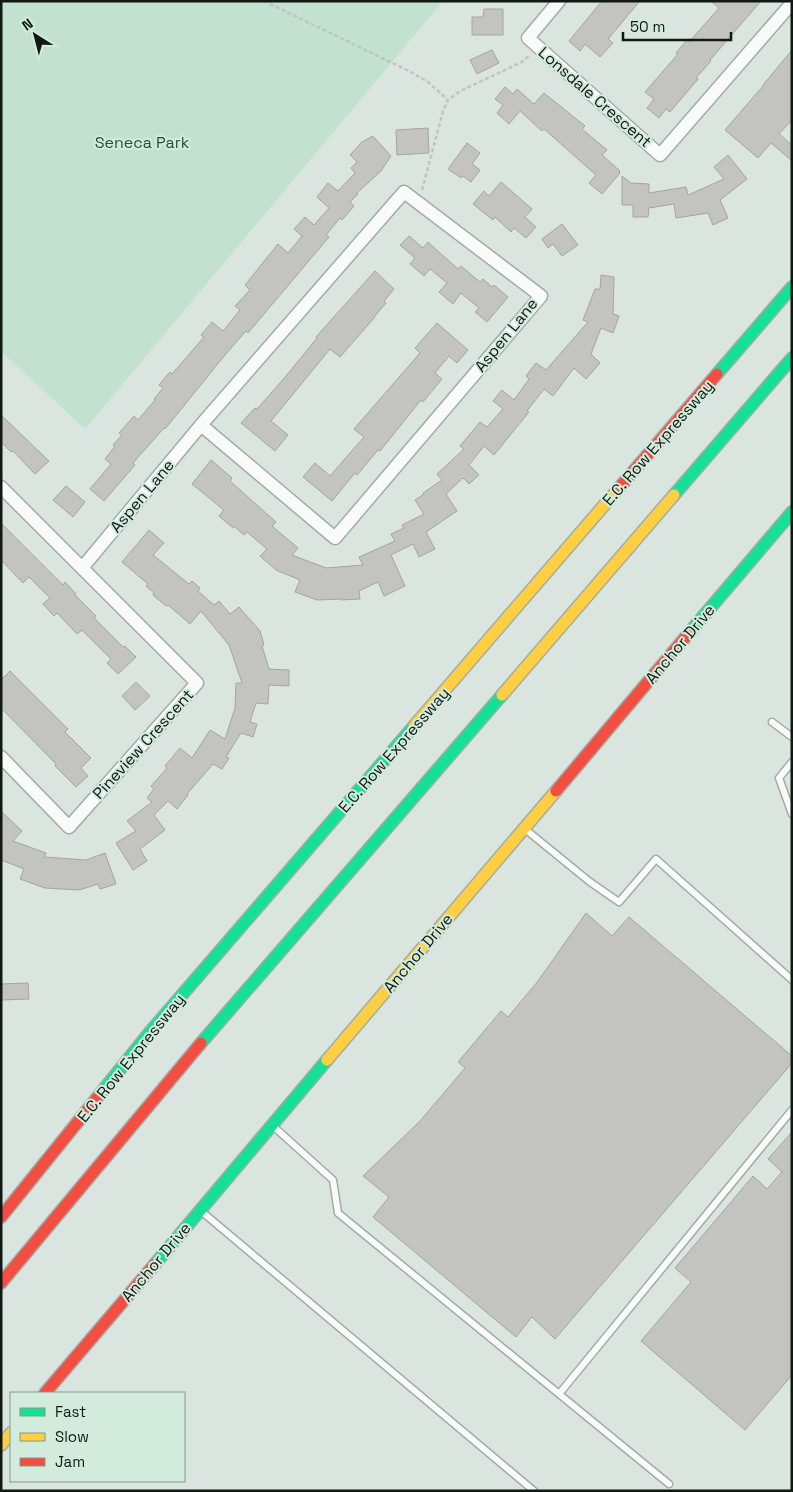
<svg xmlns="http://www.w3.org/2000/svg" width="793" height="1492" viewBox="0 0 793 1492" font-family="'Space Grotesk',sans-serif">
<rect width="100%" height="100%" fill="#d9e5de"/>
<!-- green -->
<path fill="#c2e1cf" d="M 1,1 L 443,1 L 85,429 L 1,351 Z"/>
<!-- building -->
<path fill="#c3c3c2" stroke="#a4a5a3" d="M 602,1 L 640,1 L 608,39 L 613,43 L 600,57 L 585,44 L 580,51 L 569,41 Z
M 711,1 L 761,1 L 710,60 L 711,61 L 696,78 L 698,79 L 670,112 L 666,109 L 659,118 L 647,108 L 654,99 L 645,92 L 678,54 L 676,53 L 687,40 L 689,42 L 719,8 Z
M 484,9 L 503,9 L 503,35 L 472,35 L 472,17 L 483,17 Z
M 492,50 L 499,63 L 477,74 L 470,60 Z
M 792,50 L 792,120 L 779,134 L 792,145 L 792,161 L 771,143 L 758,158 L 725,130 L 763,86 L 763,85 Z
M 505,87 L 513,94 L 517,89 L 534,104 L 544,93 L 585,126 L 582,129 L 607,150 L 602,155 L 620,171 L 619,172 L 620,173 L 602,194 L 589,183 L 596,175 L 544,129 L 542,131 L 520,111 L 509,124 L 497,113 L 503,105 L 495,99 Z
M 428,128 L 429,153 L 397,155 L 396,130 Z
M 373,136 L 391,156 L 381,171 L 357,193 L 358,194 L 350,202 L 354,206 L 342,220 L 340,218 L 326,235 L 329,237 L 248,333 L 246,331 L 225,355 L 165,429 L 164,428 L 133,463 L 135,465 L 104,501 L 90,489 L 111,464 L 105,459 L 115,446 L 113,445 L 122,435 L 119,433 L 134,416 L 138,420 L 155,400 L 154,399 L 163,388 L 159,385 L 170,372 L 172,374 L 204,337 L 201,335 L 212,322 L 223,331 L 240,310 L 235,306 L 250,290 L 245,285 L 278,244 L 288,253 L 302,236 L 294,229 L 305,217 L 314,225 L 329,208 L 317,197 L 328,183 L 338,191 L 355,173 L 351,168 L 357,162 L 350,155 L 362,142 Z
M 467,143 L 480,153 L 472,164 L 480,170 L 471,182 L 463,176 L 461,178 L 448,169 Z
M 728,155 L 747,179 L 720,200 L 728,218 L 713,225 L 708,213 L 676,218 L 674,204 L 649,208 L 648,217 L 633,217 L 633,205 L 622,205 L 622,176 L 631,183 L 649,184 L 649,193 L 686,187 L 688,195 L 724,179 L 714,167 Z
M 501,182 L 532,209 L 525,217 L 536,227 L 526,238 L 514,228 L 511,232 L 495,217 L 493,220 L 473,204 L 484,191 L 489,196 Z
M 562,224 L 578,245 L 562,256 L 553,244 L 548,248 L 542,239 Z
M 409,236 L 423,248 L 428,242 L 458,269 L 461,266 L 480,282 L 483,279 L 492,287 L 494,285 L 508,297 L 487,322 L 475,312 L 479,308 L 461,293 L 453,304 L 439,292 L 447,283 L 430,269 L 424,276 L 410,264 L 415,258 L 400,245 Z
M 375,271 L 394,289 L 384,301 L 386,303 L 374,317 L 375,317 L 340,357 L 330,349 L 271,421 L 288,435 L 275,451 L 241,423 L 255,408 L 257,409 L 286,376 L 317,338 L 316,337 Z
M 601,275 L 614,277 L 613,314 L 619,316 L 613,333 L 601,328 L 591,354 L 600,363 L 586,379 L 574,368 L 553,396 L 544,389 L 527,411 L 529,412 L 494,455 L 484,446 L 469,465 L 479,475 L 469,484 L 463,478 L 446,494 L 457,511 L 426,532 L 435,549 L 419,557 L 413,544 L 391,555 L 405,586 L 384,596 L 378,582 L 359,591 L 360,599 L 341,600 L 341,599 L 317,600 L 295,592 L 300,580 L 276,570 L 260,556 L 267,549 L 247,532 L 244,535 L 234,526 L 233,528 L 219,516 L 224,510 L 192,484 L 211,460 L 232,478 L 230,481 L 276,522 L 272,526 L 298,548 L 292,555 L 326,568 L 363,565 L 359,557 L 395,541 L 391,534 L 404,528 L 402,525 L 424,514 L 415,500 L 424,494 L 423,493 L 442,480 L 437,474 L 464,449 L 460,446 L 480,422 L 487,427 L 503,409 L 493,401 L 502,390 L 514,400 L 529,379 L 526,376 L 536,363 L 546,370 L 588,322 L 583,320 L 595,289 L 600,289 Z
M 437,323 L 468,350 L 457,363 L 449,356 L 435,373 L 442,379 L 423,402 L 421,400 L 405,420 L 380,451 L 378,450 L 357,475 L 355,473 L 332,501 L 303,477 L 315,463 L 330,476 L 364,437 L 354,429 L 420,353 L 415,348 Z
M 1,415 L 49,461 L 35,474 L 13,451 L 11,452 L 1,442 Z
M 66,486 L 85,502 L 73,517 L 53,500 Z
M 1,523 L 63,585 L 65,582 L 76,594 L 75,595 L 96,616 L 94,618 L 123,647 L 125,646 L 136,657 L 118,674 L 107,663 L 111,659 L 82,630 L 77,634 L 57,613 L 54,616 L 43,604 L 50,598 L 29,577 L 23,583 L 1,560 Z
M 149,530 L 164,543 L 153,555 L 189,584 L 192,581 L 200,588 L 198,591 L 214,605 L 219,601 L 230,614 L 239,607 L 260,631 L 264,645 L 262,646 L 269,669 L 289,670 L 289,686 L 269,685 L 268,704 L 256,703 L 250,722 L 257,724 L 253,737 L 241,733 L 226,757 L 229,758 L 222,769 L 213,764 L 187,794 L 188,795 L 177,809 L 168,801 L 154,815 L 165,830 L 140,849 L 147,861 L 133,870 L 116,843 L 136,831 L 127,821 L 152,802 L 147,798 L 154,789 L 151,786 L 167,768 L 165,766 L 180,748 L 192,758 L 210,730 L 225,739 L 235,708 L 236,683 L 242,683 L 229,645 L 201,611 L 190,624 L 168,605 L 166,606 L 153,595 L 154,593 L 146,586 L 148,584 L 122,562 Z
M 10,671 L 68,729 L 65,732 L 91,758 L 81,768 L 88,776 L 76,787 L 55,766 L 56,764 L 1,708 L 1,680 Z
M 136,682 L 150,696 L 135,710 L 122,696 Z
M 1,811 L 22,831 L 13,841 L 46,853 L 44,857 L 86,860 L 105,853 L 116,884 L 100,889 L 98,884 L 79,890 L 45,888 L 20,879 L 24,869 L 1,860 Z
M 586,913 L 612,936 L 629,917 L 792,1056 L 792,1063 L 555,1339 L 532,1317 L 516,1337 L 373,1217 L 389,1197 L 363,1176 L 420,1121 L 465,1068 L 458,1062 L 501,1011 L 508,1017 L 538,981 Z
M 28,983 L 29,999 L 1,1000 L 1,984 Z
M 792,1132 L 792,1375 L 745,1430 L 641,1341 L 691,1282 L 675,1268 L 753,1176 L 767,1189 L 782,1172 L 768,1159 Z"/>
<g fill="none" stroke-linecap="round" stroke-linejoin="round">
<!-- lane casing -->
<g stroke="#a2aca6" stroke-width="9">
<path id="lane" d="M 772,722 L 792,737
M 792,762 L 779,778 L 792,814
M 525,829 L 590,882 L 619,902 L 656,859 L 792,980
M 273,1126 L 333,1180 L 338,1213 L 669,1484
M 201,1211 L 534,1491
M 559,1394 L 792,1110"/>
</g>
<!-- street casing -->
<g stroke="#a2aca6" stroke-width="15">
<path id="street" d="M 559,1 L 528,38 L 660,155 L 792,3
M 1,487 L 197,683 L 69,827 L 1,757
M 82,568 L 201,425 L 335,538 L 541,296 L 404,192 L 201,425"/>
</g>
<!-- fast casing -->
<g stroke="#a2aca6" stroke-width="14">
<path id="fast" d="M 717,374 L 792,287
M 674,495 L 792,358
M 689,633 L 792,512
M 201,1043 L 502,695
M 97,1098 L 150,1032 L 414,726
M 155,1264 L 327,1060"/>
</g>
<!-- slow casing -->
<g stroke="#a2aca6" stroke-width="14">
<path id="slow" d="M 502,695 L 674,495
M 414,726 L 619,488
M 327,1060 L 556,791
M 1,1445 L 11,1433"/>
</g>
<!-- jam casing -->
<g stroke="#a2aca6" stroke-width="14">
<path id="jam" d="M 619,488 L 717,374
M 556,791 L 689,633
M 1,1217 L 97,1098
M 1,1283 L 201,1043
M 45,1393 L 155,1264"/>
</g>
<!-- path -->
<path stroke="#c0c5c2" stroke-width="2.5" stroke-dasharray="4 2.5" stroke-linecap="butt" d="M 264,1 L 409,71 L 428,82 L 448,100
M 422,190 L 443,111 L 448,100 L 460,91 L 522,62 L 530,55"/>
<!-- lane -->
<use href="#lane" stroke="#f9fbfa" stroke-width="6"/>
<!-- street -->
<use href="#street" stroke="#f9fbfa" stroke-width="12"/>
<!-- fast -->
<use href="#fast" stroke="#16e098" stroke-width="11"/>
<!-- slow -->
<use href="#slow" stroke="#ffcf43" stroke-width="11"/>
<!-- jam -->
<use href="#jam" stroke="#f24e42" stroke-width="11"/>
</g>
<g text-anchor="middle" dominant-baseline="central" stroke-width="4" stroke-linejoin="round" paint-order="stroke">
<!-- street labels -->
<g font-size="16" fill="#111914" stroke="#d3ebdd">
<text transform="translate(595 97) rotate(41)">Lonsdale Crescent</text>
<text transform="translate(506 335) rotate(-51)">Aspen Lane</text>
<text transform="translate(658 443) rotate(-49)">E.C. Row Expressway</text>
<text transform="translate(142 496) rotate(-50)">Aspen Lane</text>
<text transform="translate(680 644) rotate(-50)">Anchor Drive</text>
<text transform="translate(143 744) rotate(-48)">Pineview Crescent</text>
<text transform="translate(394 750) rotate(-49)">E.C. Row Expressway</text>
<text transform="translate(418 953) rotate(-50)">Anchor Drive</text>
<text transform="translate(131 1058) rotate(-51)">E.C. Row Expressway</text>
<text transform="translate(156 1262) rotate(-50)">Anchor Drive</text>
</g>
<!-- park labels -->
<g font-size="16" fill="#1c553a" stroke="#d3ebdd">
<text x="142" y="142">Seneca Park</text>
</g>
</g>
<!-- border -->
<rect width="793" height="1492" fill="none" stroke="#111914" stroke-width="5"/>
<!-- legend -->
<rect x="10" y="1392" width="175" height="90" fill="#d3ebdd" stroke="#85978d"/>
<rect x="20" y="1408" width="25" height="8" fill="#16e098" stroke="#85978d"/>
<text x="55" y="1417" font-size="15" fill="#111914">Fast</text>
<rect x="20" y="1433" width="25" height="8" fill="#ffcf43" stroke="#85978d"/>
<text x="55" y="1442" font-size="15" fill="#111914">Slow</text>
<rect x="20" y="1458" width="25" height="8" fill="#f24e42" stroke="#85978d"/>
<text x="55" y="1467" font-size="15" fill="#111914">Jam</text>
<!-- north arrow -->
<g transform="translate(35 35) rotate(324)" stroke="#d3ebdd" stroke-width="4" paint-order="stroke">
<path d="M0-4L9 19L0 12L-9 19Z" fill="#111914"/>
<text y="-8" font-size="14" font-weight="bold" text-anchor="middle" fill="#111914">N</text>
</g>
<!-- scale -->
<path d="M623 32v8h108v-8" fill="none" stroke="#111914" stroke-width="2.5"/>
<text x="630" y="32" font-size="15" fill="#111914" stroke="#d3ebdd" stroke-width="4" paint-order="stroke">50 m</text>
</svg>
